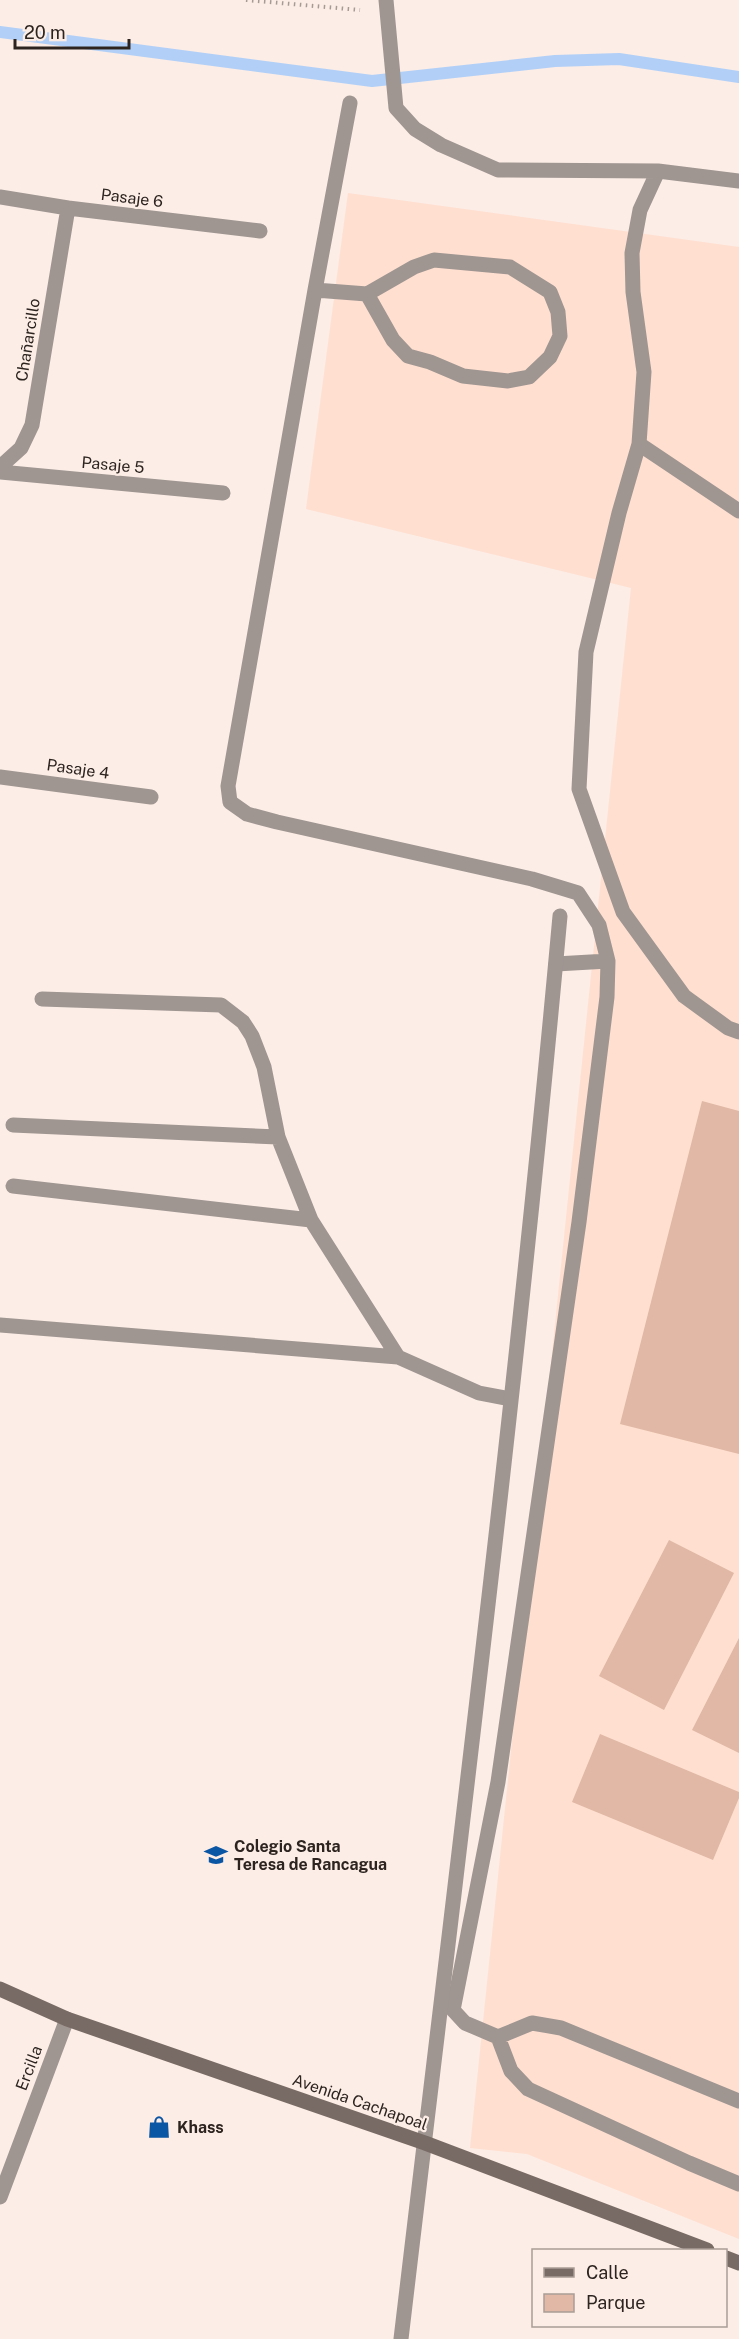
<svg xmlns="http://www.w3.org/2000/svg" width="739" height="2339" viewBox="0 0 739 2339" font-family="'Public Sans',sans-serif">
<rect width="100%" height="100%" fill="#fcede6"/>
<!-- built -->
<path fill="#ffdfd0" d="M 348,193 L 739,247 L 739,2239 L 527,2154 L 470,2148 L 631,588 L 306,509 Z"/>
<!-- park -->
<path fill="#e0b8a5" d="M 702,1101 L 739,1111 L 739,1454 L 620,1424 Z
M 669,1540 L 734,1573 L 664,1710 L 599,1676 Z
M 739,1638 L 739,1753 L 692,1730 Z
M 600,1734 L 739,1792 L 739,1798 L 713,1860 L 572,1802 Z"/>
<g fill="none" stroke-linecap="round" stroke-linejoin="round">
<!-- stream -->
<path stroke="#b2d0f7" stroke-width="12" d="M 0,32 L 372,81 L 555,61 L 619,59 L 739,77"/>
<!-- path -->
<path stroke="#a69a94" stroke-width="4" stroke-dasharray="1.5 4.5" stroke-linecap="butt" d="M 246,0 L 360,10"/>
<!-- service -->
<path stroke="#9f9591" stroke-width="15" d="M 386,0 L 396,108 L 415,129 L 441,145 L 498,170 L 658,171 L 739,181
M 350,103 L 315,290 L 228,786 L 230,802 L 247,814 L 277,822 L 532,879 L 578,893 L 599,925 L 608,961 L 556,964
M 658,171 L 640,210 L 632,253 L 633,292 L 644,372 L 639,444 L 619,513 L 586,652 L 579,789 L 623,912 L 684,996 L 728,1028 L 739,1032
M 315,290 L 367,294 L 414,267 L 434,260 L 510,267 L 550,292 L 558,312 L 560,336 L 550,357 L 529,377 L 508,381 L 463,376 L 430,362 L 408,356 L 393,340 L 367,294
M 639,444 L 739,511
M 608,961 L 607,997 L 579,1222 L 498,1782 L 453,2010 L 465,2023 L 498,2037 L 532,2023 L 561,2028 L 739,2101
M 42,999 L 221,1005 L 243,1022 L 252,1036 L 264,1067 L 278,1137 L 311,1220 L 398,1357
M 13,1125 L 278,1137
M 13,1186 L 311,1220
M 0,1325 L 398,1357 L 479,1393 L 510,1399
M 498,2037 L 511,2071 L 528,2089 L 689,2163 L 739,2184"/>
<!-- minor -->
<path stroke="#9f9591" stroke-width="15" d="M 0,197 L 68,208 L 260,231
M 0,467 L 21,448 L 32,425 L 68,208
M 0,472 L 223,493
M 0,777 L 151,797
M 0,2197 L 67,2019
M 401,2339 C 457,1865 517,1391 560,916"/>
<!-- secondary -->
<path stroke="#786a64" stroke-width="15" d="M 0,1989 L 67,2019 L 425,2143 L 707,2250
M 726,2258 L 739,2263"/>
</g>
<!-- icons -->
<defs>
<g id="school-bare" transform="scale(1.8)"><path d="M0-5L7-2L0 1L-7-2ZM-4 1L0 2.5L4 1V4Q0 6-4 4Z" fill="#0a55a4" stroke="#fcede6" stroke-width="2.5" paint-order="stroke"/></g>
<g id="shop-bare" transform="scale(1.8)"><path d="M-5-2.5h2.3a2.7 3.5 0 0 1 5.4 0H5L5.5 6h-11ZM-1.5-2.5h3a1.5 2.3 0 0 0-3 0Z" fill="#0a55a4" stroke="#fcede6" stroke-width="2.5" paint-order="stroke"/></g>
</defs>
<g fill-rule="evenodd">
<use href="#school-bare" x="216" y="1855"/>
<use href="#shop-bare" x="159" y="2127"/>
</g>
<g text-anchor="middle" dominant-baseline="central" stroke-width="4.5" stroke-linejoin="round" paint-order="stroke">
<!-- street labels -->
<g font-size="16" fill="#2d2420" stroke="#fcede6">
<text transform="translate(132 198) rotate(7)">Pasaje 6</text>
<text transform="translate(28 340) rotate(-81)">Chañarcillo</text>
<text transform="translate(113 465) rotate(5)">Pasaje 5</text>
<text transform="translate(78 769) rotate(8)">Pasaje 4</text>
<text transform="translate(29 2068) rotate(-69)">Ercilla</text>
<text transform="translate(360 2102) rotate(19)">Avenida Cachapoal</text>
</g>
<!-- poi labels -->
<g font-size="16" font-weight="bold" fill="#2d2420" stroke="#fcede6" text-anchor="start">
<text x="234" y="1846">Colegio Santa<tspan x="234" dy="18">Teresa de Rancagua</tspan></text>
<text x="177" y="2127">Khass</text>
</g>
</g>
<!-- legend -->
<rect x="532" y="2249" width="195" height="78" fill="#fcede6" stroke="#a99d97" stroke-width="1.5"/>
<rect x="544" y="2268" width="30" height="9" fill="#786a64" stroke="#a99d97" stroke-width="1.5"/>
<text x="586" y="2279" font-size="18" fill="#2d2420">Calle</text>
<rect x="544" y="2294" width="30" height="18" fill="#e0b8a5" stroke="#a99d97" stroke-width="1.5"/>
<text x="586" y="2309" font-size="18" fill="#2d2420">Parque</text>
<!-- scale -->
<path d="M15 39v9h114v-9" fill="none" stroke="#2d2420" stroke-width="3"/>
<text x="24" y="39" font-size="18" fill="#2d2420" stroke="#fcede6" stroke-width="4.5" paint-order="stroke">20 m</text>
</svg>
